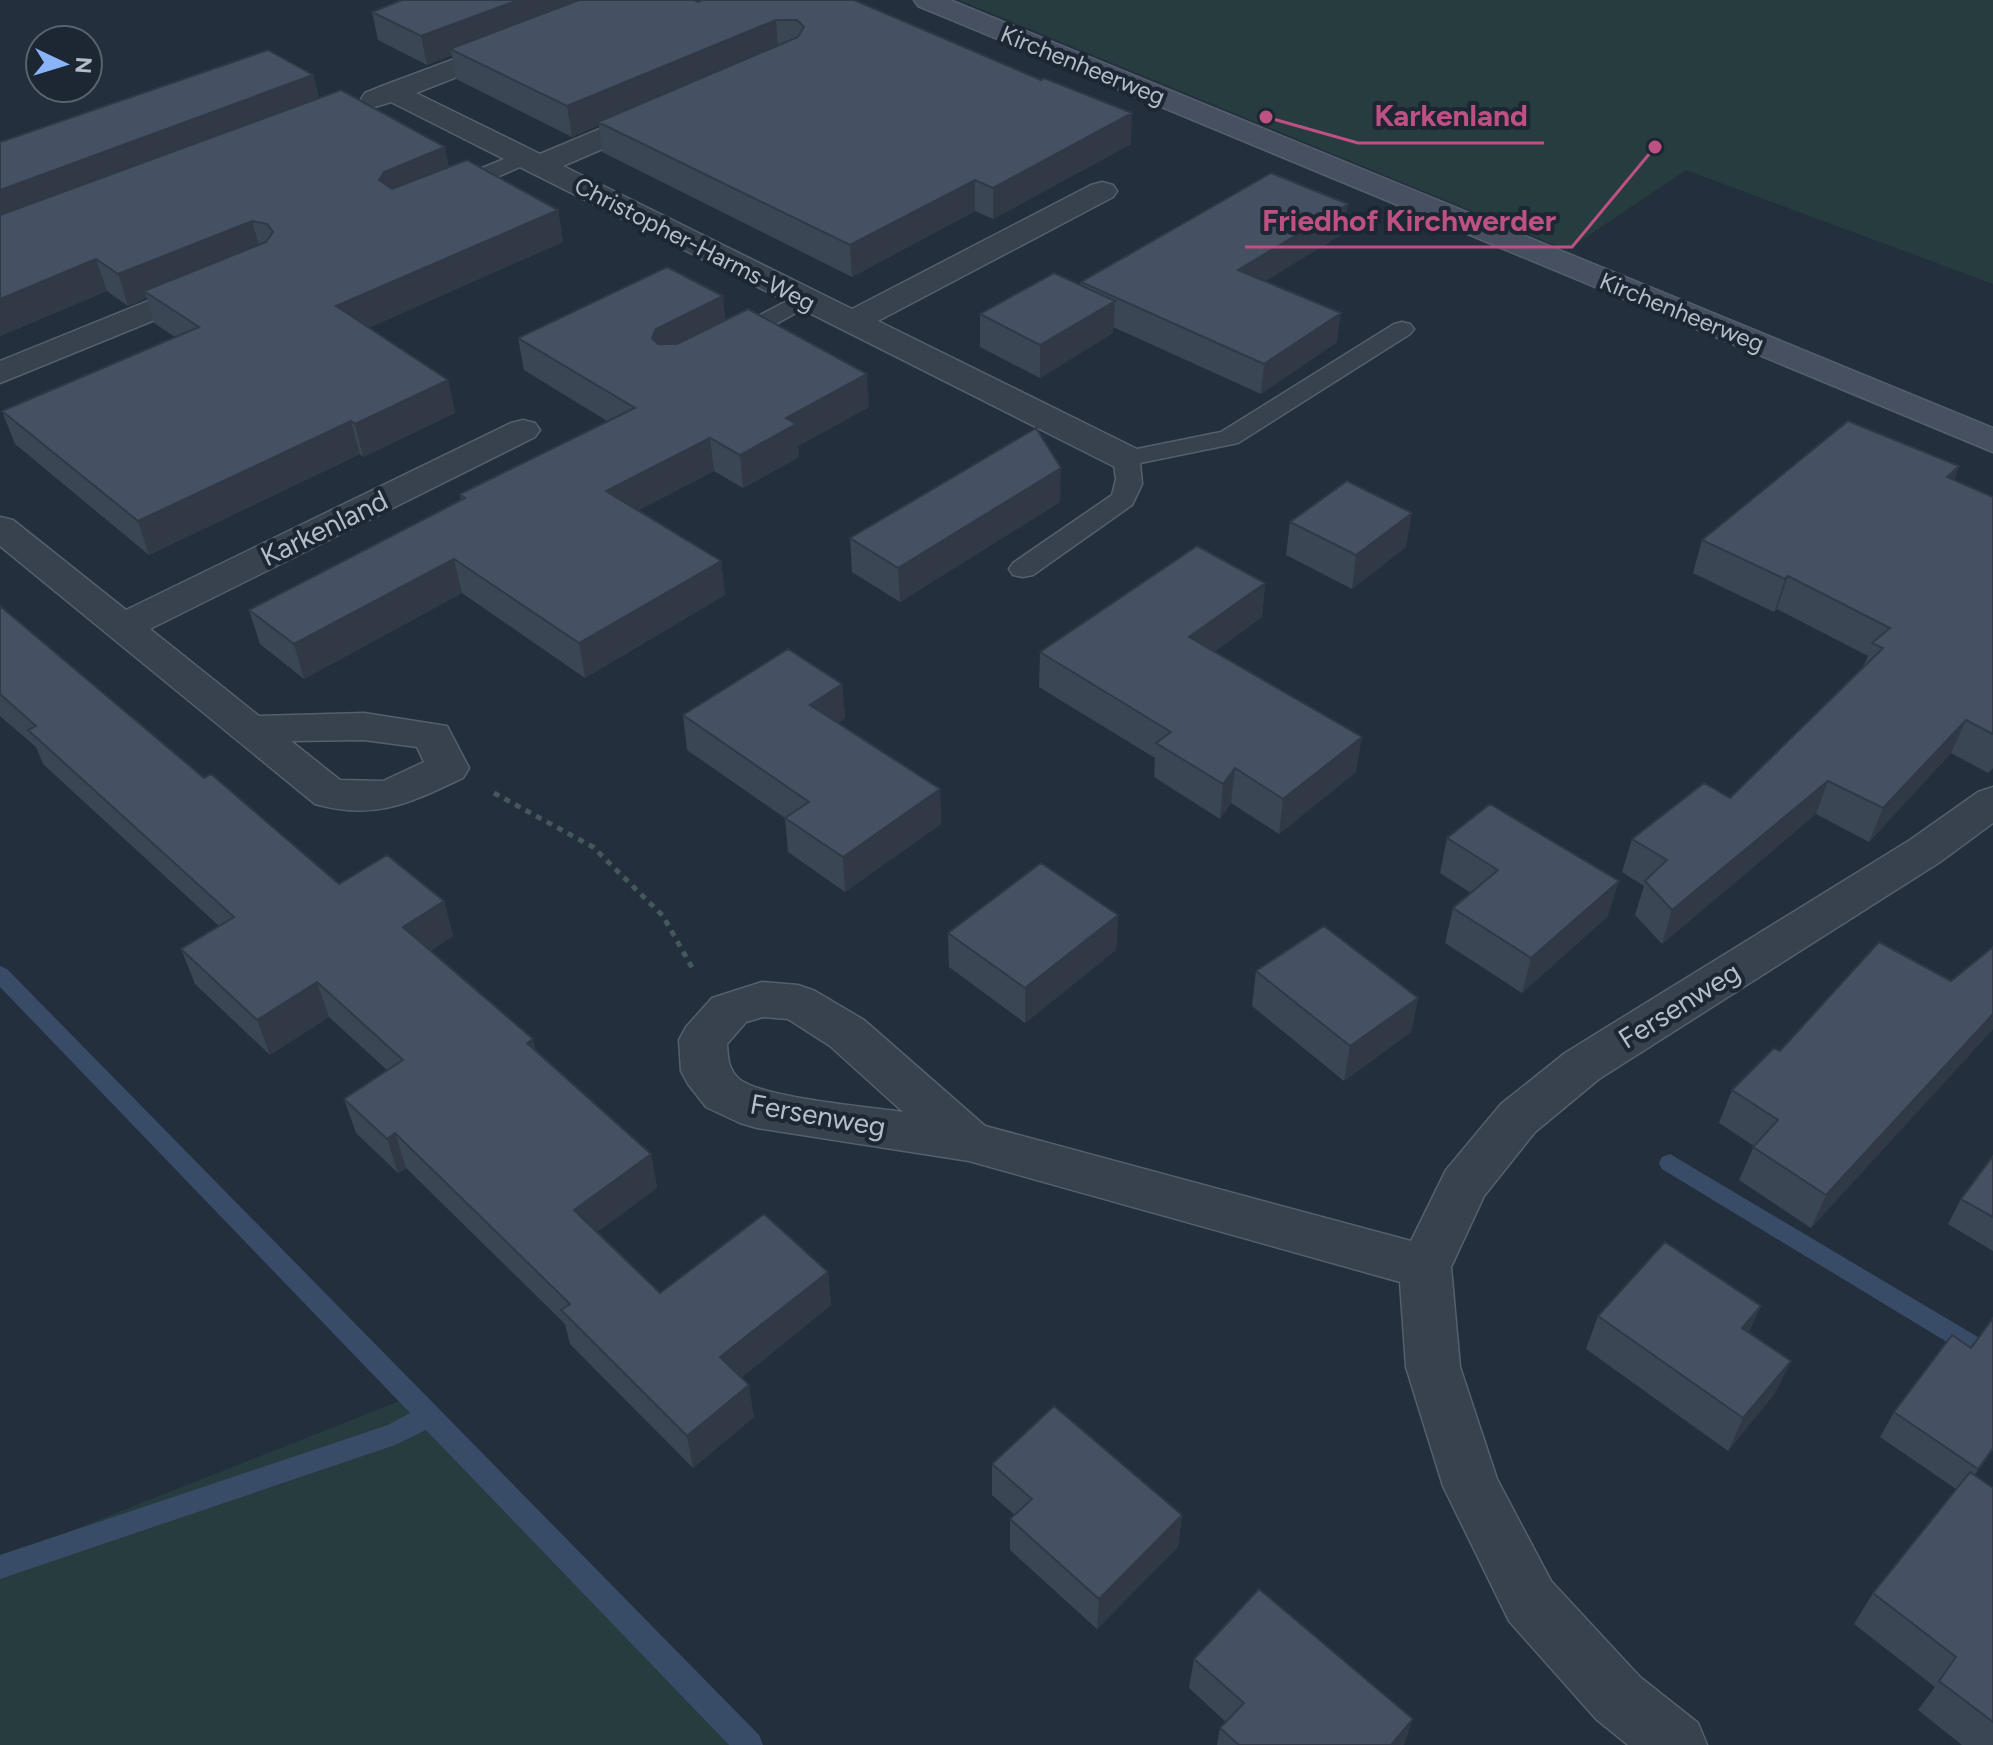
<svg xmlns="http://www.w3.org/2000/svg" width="1993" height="1745" viewBox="0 0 1993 1745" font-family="Figtree,sans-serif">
<rect width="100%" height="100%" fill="#242f3e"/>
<!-- green -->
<path fill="#263c3f" d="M 959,0 L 1993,0 L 1993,284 L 1686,170 L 1567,250 Z
M 412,1396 L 729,1745 L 0,1745 L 0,1559 Z"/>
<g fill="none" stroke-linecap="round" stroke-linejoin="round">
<!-- stream -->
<path fill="#394c67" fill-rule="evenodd" d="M 0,966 L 7,969 L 759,1735 L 763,1745 L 729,1745 L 426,1430 L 395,1445 L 0,1579 L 0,1555 L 388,1425 L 410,1413 L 0,987 Z
M 1670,1154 L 1993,1346 L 1993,1370 L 1662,1169 L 1659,1163 L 1662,1157 Z"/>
<!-- lane casing -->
<g stroke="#565f6c" stroke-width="3">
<path id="lane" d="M 523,151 L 531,152 L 534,157 L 531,162 L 457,195 L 449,197 L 438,190 L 441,185 Z
M 804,292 L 812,294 L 816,299 L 812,304 L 738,345 L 722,345 L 718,340 L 722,335 Z
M 1402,322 L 1410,324 L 1414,329 L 1410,334 L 1238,443 L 1140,463 L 1142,484 L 1132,505 L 1033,575 L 1023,577 L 1013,575 L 1009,569 L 1013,563 L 1112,495 L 1116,479 L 1113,458 L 1117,453 L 1221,432 L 1394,324 Z"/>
</g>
<!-- street casing -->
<g stroke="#565f6c" stroke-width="3">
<path id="street" d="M 508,39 L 518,41 L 521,47 L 518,53 L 416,93 L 540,154 L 645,110 L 655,107 L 665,110 L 669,116 L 665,122 L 563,166 L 852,309 L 1091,185 L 1102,182 L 1113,185 L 1117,191 L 1113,197 L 878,321 L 1139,450 L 1144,458 L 1139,466 L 1126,469 L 1113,466 L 391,102 L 375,107 L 365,105 L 361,99 L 365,93 L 382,86 Z
M 205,278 L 216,281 L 221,288 L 216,295 L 0,383 L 0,361 Z
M 523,420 L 535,423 L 540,430 L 535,437 L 150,629 L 259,716 L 364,713 L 447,726 L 469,768 L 463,778 C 409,803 376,821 315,804 L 0,546 L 0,517 L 13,520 L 126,610 L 511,423 ZM 364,740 L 417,747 L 424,762 L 383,781 L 340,780 L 291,741 Z
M 1993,787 L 1993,823 L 1940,862 L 1599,1079 L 1535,1132 L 1484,1196 L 1451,1267 L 1460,1367 L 1497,1479 L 1551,1581 L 1640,1677 L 1698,1723 L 1707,1745 L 1628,1745 L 1596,1719 L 1509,1621 L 1443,1486 L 1406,1367 L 1400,1282 L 969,1161 L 757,1128 L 740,1123 L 706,1107 L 688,1084 L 681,1071 L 679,1040 L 686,1027 L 712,998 L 762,982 L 798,985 L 815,991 L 864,1020 L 985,1126 L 1411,1241 L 1446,1170 L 1501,1104 L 1565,1053 L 1910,840 L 1978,792 ZM 763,1017 L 788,1019 L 830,1046 L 903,1112 C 870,1107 759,1098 738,1078 C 728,1068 728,1058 727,1044 L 746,1022 Z"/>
</g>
<!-- secondary casing -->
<g stroke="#565f6c" stroke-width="3">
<path id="secondary" d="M 914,0 L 950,0 L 1993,428 L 1993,452 L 918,6 Z"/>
</g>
<!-- path -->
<path stroke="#44595c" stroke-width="5" stroke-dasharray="6 6" stroke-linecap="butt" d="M 494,793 L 593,847 L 663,916 L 694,971"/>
<!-- lane -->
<use href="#lane" fill="#38414e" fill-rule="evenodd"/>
<!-- street -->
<use href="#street" fill="#38414e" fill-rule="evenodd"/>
<!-- secondary -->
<use href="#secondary" fill="#465061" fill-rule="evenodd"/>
</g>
<!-- wall -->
<path fill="#3b4654" d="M 854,0 L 1131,144 L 993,219 L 975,211 L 852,277 L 602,152 L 599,125 L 572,137 L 456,79 L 452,55 L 427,65 L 378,40 L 372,12 L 698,2 Z
M 313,75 L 319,98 L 448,167 L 558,210 L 563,242 L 368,328 L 448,380 L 455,413 L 363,457 L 360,454 L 149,555 L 15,444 L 2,411 L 175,337 L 154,323 L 147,298 L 128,306 L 107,291 L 0,336 L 0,142 Z
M 1344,233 L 1265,281 L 1337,342 L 1261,394 L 1113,327 L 1113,333 L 1040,378 L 980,347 L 980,314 L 1080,285 L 1081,282 Z
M 723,296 L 725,320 L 869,407 L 798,446 L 799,457 L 743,488 L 714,471 L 639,510 L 721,561 L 725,595 L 585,678 L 462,593 L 304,679 L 260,644 L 249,610 L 461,500 L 460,494 L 607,421 L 524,370 L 518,338 Z
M 1959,466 L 1954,480 L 1993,497 L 1993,768 L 1988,773 L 1951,753 L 1869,842 L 1816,814 L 1662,944 L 1635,915 L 1644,886 L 1622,872 L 1632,839 L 1730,798 L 1863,667 L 1868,656 L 1777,609 L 1774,612 L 1693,573 L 1702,540 Z
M 1060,502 L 900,602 L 852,572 L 850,538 Z
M 1290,522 L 1406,547 L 1352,589 L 1286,555 Z
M 1265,583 L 1262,617 L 1214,652 L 1356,772 L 1279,834 L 1231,803 L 1220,819 L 1154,777 L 1155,758 L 1039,687 L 1040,652 Z
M 0,606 L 204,778 L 339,884 L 444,901 L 453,936 L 430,951 L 536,1050 L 651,1154 L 657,1188 L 597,1232 L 660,1293 L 828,1272 L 831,1305 L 741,1378 L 754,1417 L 693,1468 L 570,1344 L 565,1324 L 406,1168 L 398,1173 L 356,1133 L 344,1099 L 387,1070 L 329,1017 L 270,1055 L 195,984 L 181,949 L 219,926 L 43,764 L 36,747 L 0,716 Z
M 842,684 L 845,718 L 838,723 L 940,789 L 941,824 L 845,892 L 788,852 L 785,818 L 687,750 L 683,715 Z
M 1447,838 L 1608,916 L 1522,993 L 1445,943 L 1453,908 L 1471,893 L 1440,873 Z
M 1118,915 L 1116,950 L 1025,1023 L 949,967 L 948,933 Z
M 1993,947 L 1993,1029 L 1811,1228 L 1739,1180 L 1754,1146 L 1719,1123 L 1732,1090 L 1780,1051 L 1951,981 Z
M 1256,971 L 1418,998 L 1411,1032 L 1344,1081 L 1252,1006 Z
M 1993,1156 L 1993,1251 L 1948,1224 L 1961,1199 Z
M 1761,1306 L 1749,1332 L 1791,1361 L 1775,1393 L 1728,1451 L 1586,1349 L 1598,1316 Z
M 1894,1412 L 1993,1450 L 1975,1475 L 1993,1488 L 1993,1745 L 1962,1745 L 1918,1710 L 1935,1687 L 1854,1624 L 1873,1593 L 1956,1489 L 1880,1437 Z
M 992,1464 L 1182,1515 L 1178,1547 L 1097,1629 L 1010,1550 L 1010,1519 L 1015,1515 L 992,1495 Z
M 1194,1659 L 1404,1745 L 1217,1745 L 1220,1728 L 1226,1722 L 1189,1688 Z"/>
<!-- shaded-wall -->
<path fill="#303945" d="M 518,0 L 598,0 L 450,49 L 452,55 L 427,65 L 421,36 Z
M 776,20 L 778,49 L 598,122 L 599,125 L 572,137 L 567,106 Z
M 313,75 L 320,105 L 0,226 L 0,190 Z
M 1132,113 L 1131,144 L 993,219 L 993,188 Z
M 445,147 L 451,178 L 391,203 L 379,180 L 384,172 Z
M 975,180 L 975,211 L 852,277 L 850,245 Z
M 1348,204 L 1344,233 L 1236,299 L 1238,270 Z
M 558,210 L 563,242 L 344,339 L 336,306 Z
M 252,221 L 261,252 L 144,291 L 147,298 L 128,306 L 118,274 Z
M 96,259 L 107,291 L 0,336 L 0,299 Z
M 723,296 L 726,328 L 656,371 L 652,338 L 656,329 Z
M 1115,301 L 1113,333 L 1040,378 L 1040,345 Z
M 1341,313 L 1337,342 L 1261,394 L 1264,364 Z
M 867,374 L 869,407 L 798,446 L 799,457 L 743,488 L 740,455 L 786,418 Z
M 448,380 L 455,413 L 363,457 L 355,424 Z
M 351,421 L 360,454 L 149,555 L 138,521 Z
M 710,438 L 714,471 L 612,524 L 606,491 Z
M 1959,466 L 1947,498 L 1947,477 Z
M 1061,468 L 1060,502 L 900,602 L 898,568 Z
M 1412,513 L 1406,547 L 1352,589 L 1356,555 Z
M 454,559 L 462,593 L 304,679 L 294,644 Z
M 721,561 L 725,595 L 585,678 L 579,643 Z
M 1788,576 L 1777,609 L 1774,612 L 1785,579 Z
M 1265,583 L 1262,617 L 1186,672 L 1189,637 Z
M 842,684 L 845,718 L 813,739 L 810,705 Z
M 1966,720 L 1951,753 L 1869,842 L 1883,808 Z
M 1362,737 L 1356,772 L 1279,834 L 1283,799 Z
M 1235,768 L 1231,803 L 1220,819 L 1223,784 Z
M 1828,781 L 1816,814 L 1662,944 L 1672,910 Z
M 940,789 L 941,824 L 845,892 L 843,857 Z
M 1619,881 L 1608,916 L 1522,993 L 1531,958 Z
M 444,901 L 453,936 L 413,962 L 403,927 Z
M 1118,915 L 1116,950 L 1025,1023 L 1025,988 Z
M 317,982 L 329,1017 L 270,1055 L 257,1020 Z
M 1418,998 L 1411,1032 L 1344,1081 L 1350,1046 Z
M 1993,1014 L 1993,1029 L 1811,1228 L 1826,1195 Z
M 533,1039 L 541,1073 L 527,1043 Z
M 395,1133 L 406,1168 L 398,1173 L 387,1139 Z
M 651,1154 L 657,1188 L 582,1243 L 574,1210 Z
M 828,1272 L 831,1305 L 726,1390 L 720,1357 Z
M 1761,1306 L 1746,1339 L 1742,1328 Z
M 1791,1361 L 1775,1393 L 1728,1451 L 1743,1418 Z
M 749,1385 L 754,1417 L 693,1468 L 687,1436 Z
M 1993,1448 L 1993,1450 L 1962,1493 L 1978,1469 Z
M 1182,1515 L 1178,1547 L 1097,1629 L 1099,1599 Z
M 1413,1719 L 1404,1745 L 1391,1745 Z"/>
<!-- building -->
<path fill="#455162" stroke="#303945" stroke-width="2" d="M 402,0 L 518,0 L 421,36 L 372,12 Z
M 579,0 L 694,0 L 698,2 L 702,0 L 854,0 L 1041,80 L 1044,78 L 1132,113 L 993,188 L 975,180 L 850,245 L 598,122 L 798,37 L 804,27 L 797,20 L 776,20 L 567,106 L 450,49 Z
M 268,50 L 313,75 L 0,190 L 0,142 Z
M 341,90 L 445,147 L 384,172 L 379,180 L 392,189 L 467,160 L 558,210 L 336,306 L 448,380 L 355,424 L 351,421 L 138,521 L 2,411 L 199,327 L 144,291 L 266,242 L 273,232 L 267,224 L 252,221 L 118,274 L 96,259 L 0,299 L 0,215 Z
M 1271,173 L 1348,204 L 1238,270 L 1341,313 L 1264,364 L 1081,282 Z
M 667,267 L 723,296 L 656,329 L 652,338 L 658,344 L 677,344 L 748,309 L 867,374 L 786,418 L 796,424 L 740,455 L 710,438 L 606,491 L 721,561 L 579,643 L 454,559 L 294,644 L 249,610 L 465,498 L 460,494 L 635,408 L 518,338 Z
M 1054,273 L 1115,301 L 1040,345 L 980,314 Z
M 1848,421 L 1959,466 L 1947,477 L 1993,497 L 1993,734 L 1966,720 L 1883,808 L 1828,781 L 1672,910 L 1645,881 L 1667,860 L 1632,839 L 1704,783 L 1730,798 L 1883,648 L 1872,643 L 1890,628 L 1788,576 L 1785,579 L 1702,540 Z
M 1036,428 L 1061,468 L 898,568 L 850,538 Z
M 1347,481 L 1412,513 L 1356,555 L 1290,522 Z
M 1197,546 L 1265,583 L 1189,637 L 1362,737 L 1283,799 L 1235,768 L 1223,784 L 1156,743 L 1171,732 L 1040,652 Z
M 0,606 L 204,778 L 211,774 L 339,884 L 387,855 L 444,901 L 403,927 L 533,1039 L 527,1043 L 651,1154 L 574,1210 L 660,1293 L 764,1214 L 828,1272 L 720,1357 L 749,1385 L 687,1436 L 561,1310 L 570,1304 L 395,1133 L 387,1139 L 344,1099 L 403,1060 L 317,982 L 257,1020 L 181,949 L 234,917 L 28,730 L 36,726 L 0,694 Z
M 788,649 L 842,684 L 810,705 L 940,789 L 843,857 L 785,818 L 809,802 L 683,715 Z
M 1490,804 L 1619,881 L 1531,958 L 1453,908 L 1498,870 L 1447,838 Z
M 1041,863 L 1118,915 L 1025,988 L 948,933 Z
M 1324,926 L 1418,998 L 1350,1046 L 1256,971 Z
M 1879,942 L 1951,981 L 1993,947 L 1993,1014 L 1826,1195 L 1753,1147 L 1778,1120 L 1732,1090 L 1774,1048 L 1780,1051 Z
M 1993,1156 L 1993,1217 L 1961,1199 Z
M 1665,1242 L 1761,1306 L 1742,1328 L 1791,1361 L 1743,1418 L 1598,1316 Z
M 1993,1318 L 1993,1448 L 1978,1469 L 1894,1412 L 1952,1335 L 1971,1348 Z
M 1054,1406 L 1182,1515 L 1099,1599 L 1010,1519 L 1032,1499 L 992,1464 Z
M 1970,1472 L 1993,1488 L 1993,1722 L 1939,1681 L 1956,1657 L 1873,1593 Z
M 1259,1589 L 1413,1719 L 1391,1745 L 1239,1745 L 1220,1728 L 1244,1703 L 1194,1659 Z"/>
<g text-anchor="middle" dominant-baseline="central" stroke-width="8" stroke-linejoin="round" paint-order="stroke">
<!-- far-street labels -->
<g font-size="24" fill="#b4bcc9" stroke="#1d2633">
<text transform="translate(1083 65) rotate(22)">Kirchenheerweg</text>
<text transform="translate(695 244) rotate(27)">Christopher-Harms-Weg</text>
<text transform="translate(1682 312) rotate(22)">Kirchenheerweg</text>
</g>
<!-- street labels -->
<g font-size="28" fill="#b4bcc9" stroke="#1d2633">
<text transform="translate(324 528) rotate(-26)">Karkenland</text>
<text transform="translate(1679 1005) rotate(-32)">Fersenweg</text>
<text transform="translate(818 1115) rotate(10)">Fersenweg</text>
</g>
</g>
<!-- callouts -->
<path fill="none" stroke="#bd5182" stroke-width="3" d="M1266 117L1358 143H1544M1655 147L1572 247H1245"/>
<g fill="#bd5182" stroke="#1d2633" stroke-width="3">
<circle cx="1266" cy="117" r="8"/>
<circle cx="1655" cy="147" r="8"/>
</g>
<g font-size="30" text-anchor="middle" font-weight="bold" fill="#bd5182" stroke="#1d2633" stroke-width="8" stroke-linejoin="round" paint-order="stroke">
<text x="1451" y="126">Karkenland</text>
<text x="1409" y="231">Friedhof Kirchwerder</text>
</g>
<!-- north arrow -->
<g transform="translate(64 64) rotate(94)"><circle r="38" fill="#1d2633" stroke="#59626f" stroke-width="2"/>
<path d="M0-6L14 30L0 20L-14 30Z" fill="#8ab4f8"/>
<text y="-12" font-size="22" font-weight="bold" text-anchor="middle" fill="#b4bcc9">N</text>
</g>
</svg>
